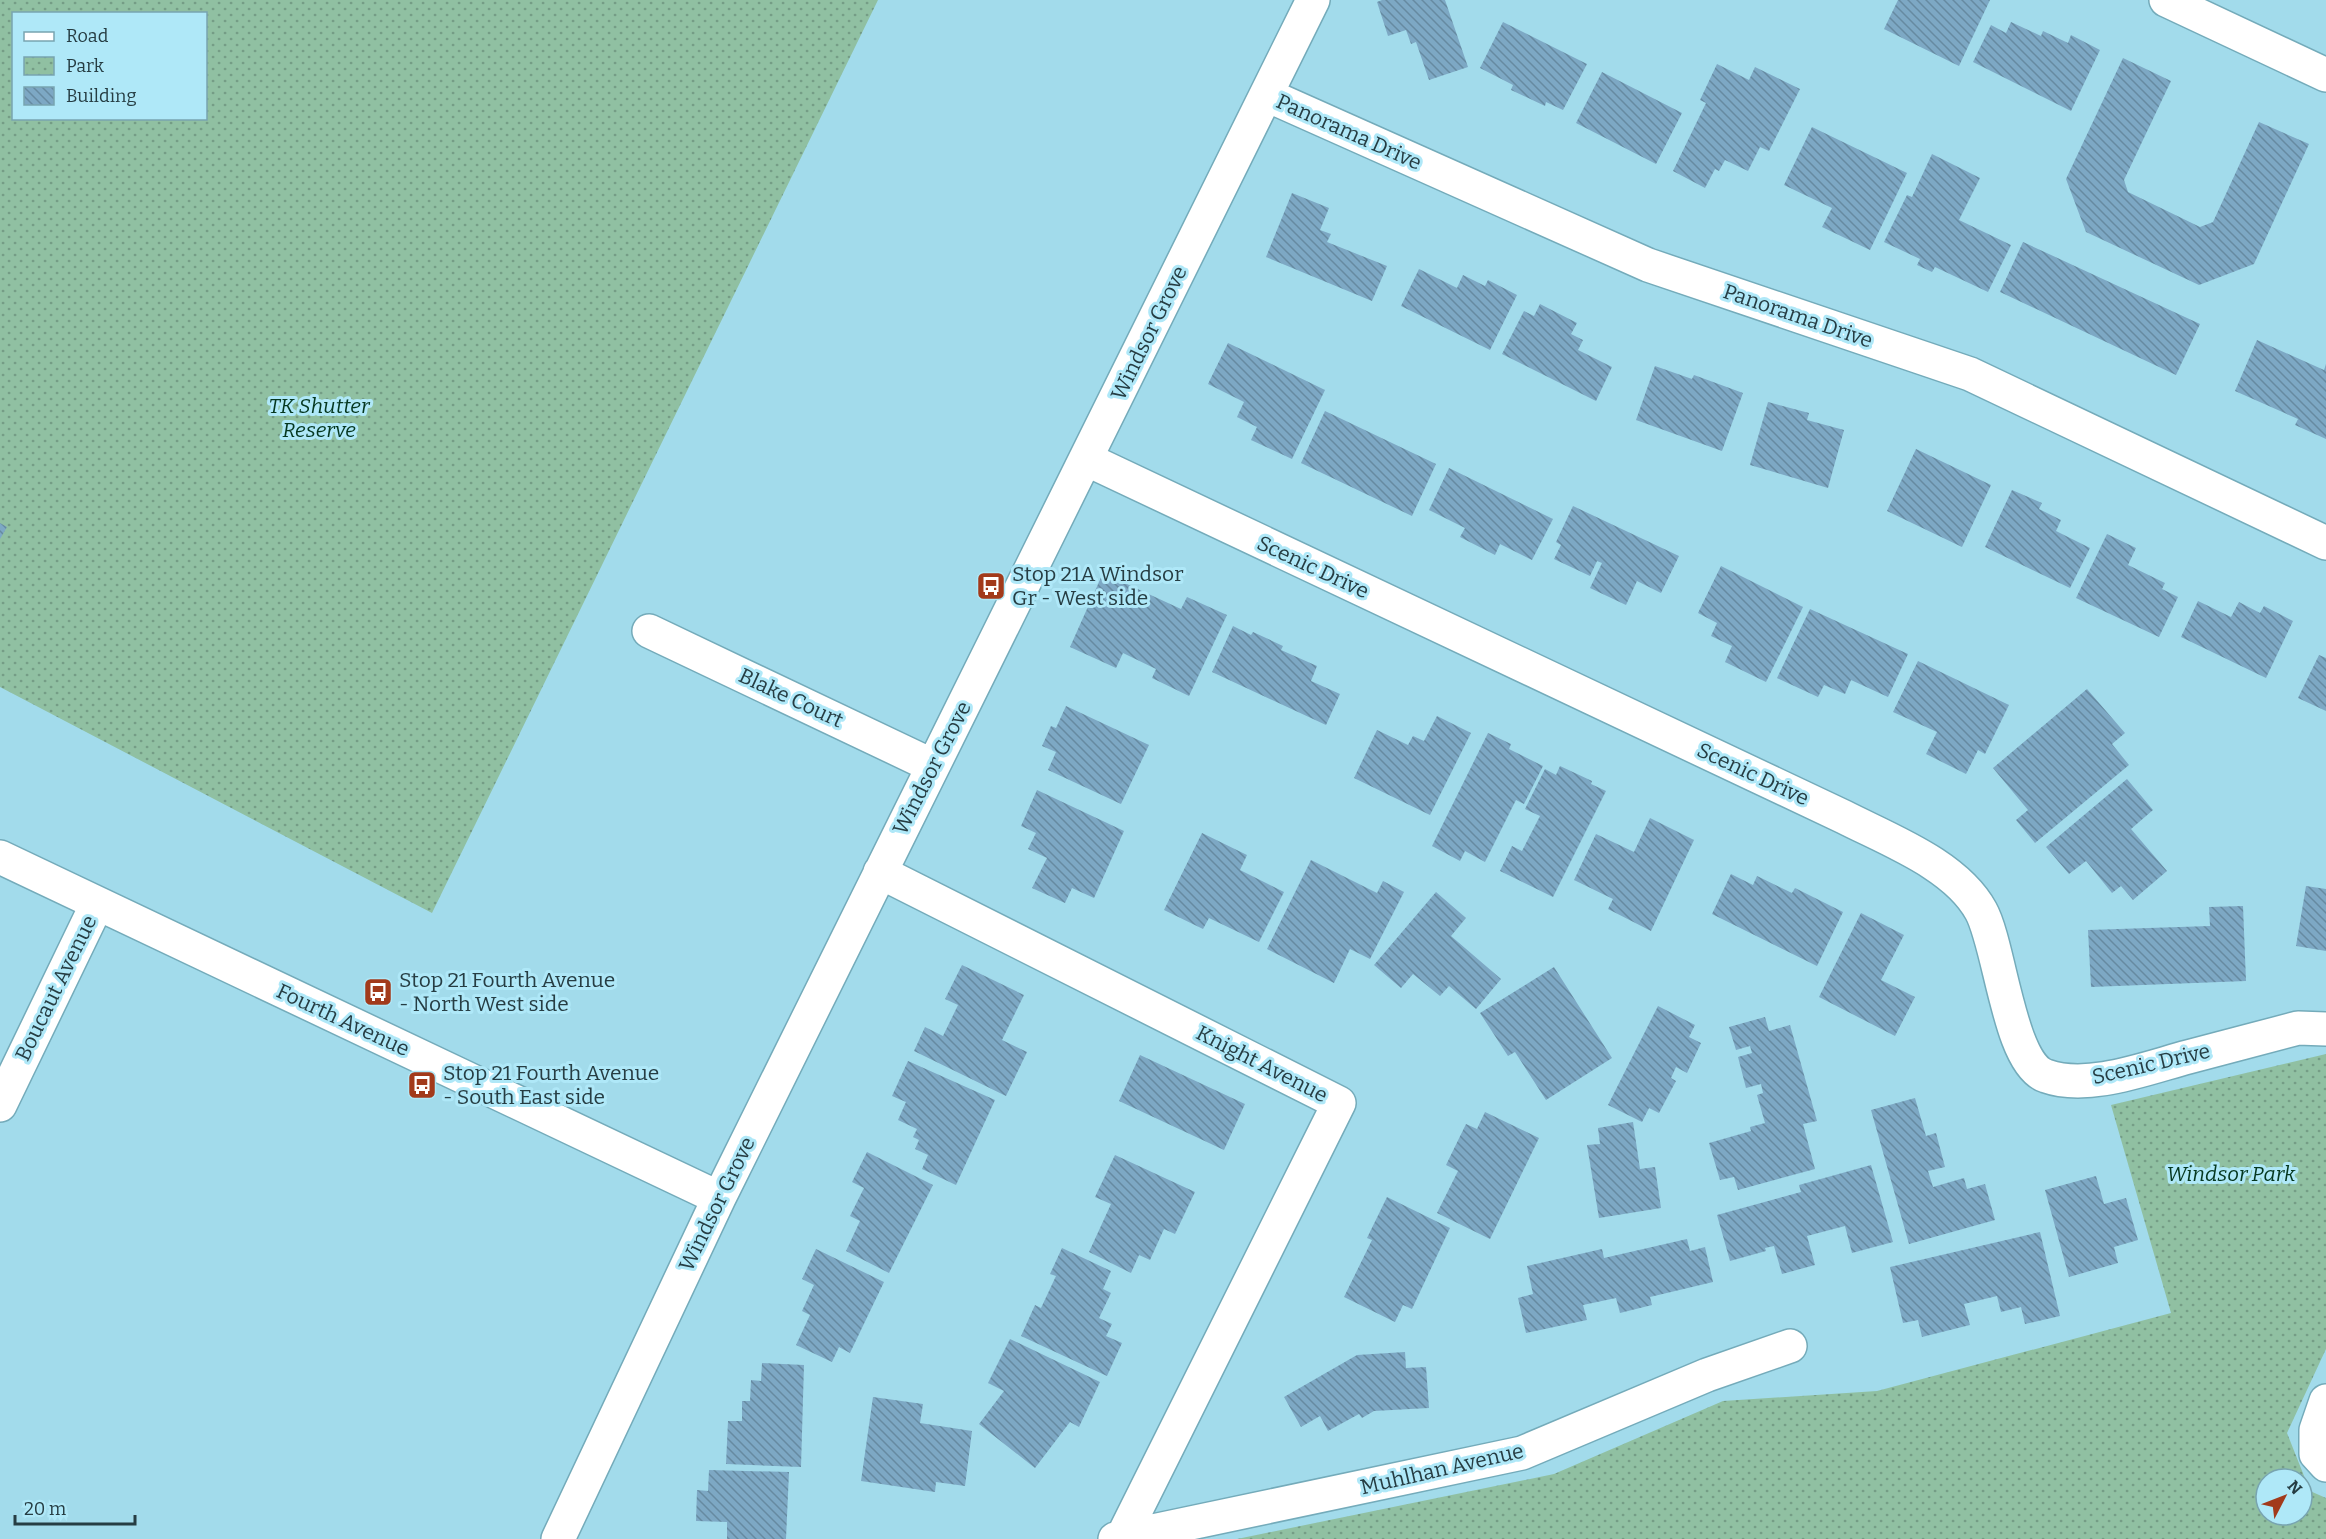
<svg xmlns="http://www.w3.org/2000/svg" width="2326" height="1539" viewBox="0 0 2326 1539" font-family="Bitter,serif">
<defs>
<pattern id="park-dots" width="8" height="8" patternUnits="userSpaceOnUse" patternTransform="scale(1.5)"><rect width="8" height="8" fill="#90c0a2"/><path d="M2 2h.1M6 6h.1" fill="none" stroke="#759d86" stroke-width="1.8" stroke-linecap="round"/></pattern>
<pattern id="building-back-hatch" width="6" height="6" patternUnits="userSpaceOnUse" patternTransform="scale(1.5)"><rect width="6" height="6" fill="#7da8c4"/><path d="M-1 5l2 2M0 0l6 6M5-1l2 2" fill="none" stroke="#668aa1"/></pattern>
</defs>
<rect width="100%" height="100%" fill="#a2dbeb"/>
<!-- park -->
<path fill="url(#park-dots)" fill-rule="evenodd" d="M 0,0 L 878,0 L 432,913 L 0,687 ZM 14,14 L 206,14 L 206,118 L 14,118 Z
M 2326,1054 L 2326,1349 L 2287,1433 L 2310,1491 L 2326,1498 L 2326,1539 L 1237,1539 L 1554,1474 L 1723,1401 L 1877,1391 L 2171,1313 L 2111,1105 ZM 2266,1479 L 2302,1479 L 2302,1515 L 2266,1515 Z"/>
<!-- building -->
<path fill="url(#building-back-hatch)" d="M 1382,0 L 1445,0 L 1468,67 L 1429,80 L 1416,42 L 1411,44 L 1406,30 L 1388,36 L 1377,2 Z
M 1898,0 L 1990,0 L 1959,66 L 1884,29 Z
M 1503,22 L 1587,64 L 1563,110 L 1546,102 L 1545,106 L 1511,90 L 1513,85 L 1480,68 Z
M 2011,22 L 2041,36 L 2043,31 L 2068,43 L 2071,35 L 2100,50 L 2071,111 L 1973,62 L 1991,25 L 2006,33 Z
M 2123,58 L 2171,81 L 2124,180 L 2128,192 L 2200,227 L 2213,222 L 2259,122 L 2309,144 L 2254,264 L 2199,285 L 2086,232 L 2066,179 Z
M 1717,64 L 1749,80 L 1755,67 L 1800,89 L 1769,151 L 1760,147 L 1748,171 L 1725,160 L 1719,171 L 1715,169 L 1705,188 L 1673,171 L 1706,103 L 1700,100 Z
M 1602,72 L 1682,113 L 1656,164 L 1576,123 Z
M 1812,127 L 1907,173 L 1870,250 L 1822,227 L 1832,208 L 1784,185 Z
M 1932,154 L 1980,178 L 1959,220 L 2011,245 L 1988,292 L 1935,267 L 1932,272 L 1917,265 L 1920,259 L 1884,242 L 1907,195 L 1912,197 Z
M 1292,193 L 1329,208 L 1320,230 L 1331,234 L 1327,242 L 1387,266 L 1372,301 L 1266,257 Z
M 2023,242 L 2200,324 L 2176,375 L 2000,292 Z
M 1419,269 L 1457,288 L 1463,275 L 1485,286 L 1488,280 L 1517,295 L 1490,350 L 1401,306 Z
M 1540,304 L 1577,323 L 1571,334 L 1583,340 L 1578,350 L 1612,367 L 1596,401 L 1502,354 L 1524,311 L 1534,316 Z
M 2257,340 L 2324,370 L 2326,364 L 2326,439 L 2295,425 L 2298,419 L 2235,391 Z
M 1228,343 L 1325,390 L 1292,459 L 1251,440 L 1257,427 L 1237,417 L 1244,402 L 1208,384 Z
M 1655,366 L 1692,379 L 1694,375 L 1743,393 L 1722,451 L 1636,420 Z
M 1768,402 L 1809,413 L 1807,420 L 1844,430 L 1828,488 L 1750,465 Z
M 1325,411 L 1436,464 L 1412,516 L 1301,463 Z
M 1916,449 L 1991,485 L 1962,547 L 1887,511 Z
M 1449,468 L 1553,519 L 1532,560 L 1500,544 L 1495,555 L 1460,537 L 1465,528 L 1429,510 Z
M 2012,490 L 2042,503 L 2039,509 L 2061,520 L 2056,531 L 2090,548 L 2070,588 L 1985,547 Z
M 1573,506 L 1679,556 L 1661,593 L 1637,581 L 1626,605 L 1590,588 L 1602,563 L 1597,561 L 1590,576 L 1554,559 L 1561,545 L 1556,542 Z
M 0,523 L 7,527 L 0,539 Z
M 2107,534 L 2136,548 L 2128,565 L 2165,583 L 2162,589 L 2178,597 L 2159,637 L 2076,598 Z
M 1721,566 L 1803,607 L 1766,682 L 1725,662 L 1732,646 L 1711,636 L 1717,623 L 1698,613 Z
M 1103,573 L 1181,609 L 1187,597 L 1227,615 L 1189,696 L 1152,678 L 1156,669 L 1123,653 L 1116,668 L 1070,647 Z
M 2198,601 L 2231,617 L 2239,602 L 2260,613 L 2264,606 L 2293,621 L 2266,678 L 2181,637 Z
M 1810,609 L 1908,654 L 1888,697 L 1851,680 L 1845,694 L 1824,685 L 1818,697 L 1777,678 Z
M 1233,626 L 1251,635 L 1253,632 L 1283,646 L 1281,650 L 1317,666 L 1311,681 L 1340,694 L 1326,725 L 1212,672 Z
M 2319,655 L 2326,658 L 2326,711 L 2298,698 Z
M 1918,661 L 2009,705 L 1985,754 L 1978,750 L 1966,774 L 1926,754 L 1937,732 L 1893,712 Z
M 2087,689 L 2125,733 L 2112,744 L 2129,765 L 2035,843 L 2016,820 L 2028,810 L 1993,768 Z
M 1066,706 L 1149,745 L 1121,804 L 1048,770 L 1056,752 L 1042,746 L 1051,726 L 1056,728 Z
M 1437,716 L 1471,733 L 1430,815 L 1354,778 L 1377,730 L 1408,745 L 1413,736 L 1424,741 Z
M 1488,733 L 1511,744 L 1509,749 L 1543,766 L 1524,804 L 1516,800 L 1485,862 L 1465,851 L 1460,861 L 1432,846 Z
M 1560,766 L 1592,781 L 1591,784 L 1606,791 L 1553,897 L 1500,871 L 1512,846 L 1522,851 L 1540,816 L 1525,809 L 1545,769 L 1556,775 Z
M 2127,779 L 2153,810 L 2131,829 L 2167,871 L 2133,900 L 2121,886 L 2112,893 L 2086,861 L 2069,874 L 2046,847 Z
M 1037,790 L 1124,831 L 1094,898 L 1072,888 L 1065,903 L 1032,888 L 1047,858 L 1028,849 L 1036,833 L 1021,826 Z
M 1650,818 L 1694,840 L 1651,931 L 1608,909 L 1613,899 L 1574,880 L 1596,834 L 1634,852 Z
M 1202,833 L 1247,855 L 1240,870 L 1284,892 L 1259,942 L 1209,918 L 1203,929 L 1164,910 Z
M 1311,860 L 1377,893 L 1383,881 L 1404,892 L 1370,959 L 1350,949 L 1334,983 L 1267,949 Z
M 1731,874 L 1753,885 L 1757,876 L 1792,893 L 1795,888 L 1843,912 L 1817,966 L 1712,914 Z
M 2306,886 L 2326,889 L 2326,951 L 2296,946 Z
M 1436,892 L 1466,918 L 1451,936 L 1501,979 L 1476,1009 L 1449,986 L 1440,996 L 1413,974 L 1401,988 L 1374,965 Z
M 2243,906 L 2246,981 L 2091,987 L 2088,930 L 2210,926 L 2209,907 Z
M 1861,913 L 1904,935 L 1881,980 L 1915,997 L 1895,1036 L 1819,997 Z
M 962,965 L 1024,995 L 1002,1040 L 1027,1052 L 1006,1096 L 914,1051 L 925,1027 L 943,1036 L 958,1005 L 945,999 Z
M 1554,967 L 1612,1058 L 1546,1100 L 1515,1052 L 1508,1056 L 1480,1013 Z
M 1658,1006 L 1695,1025 L 1689,1037 L 1701,1043 L 1687,1073 L 1676,1067 L 1671,1078 L 1676,1081 L 1659,1113 L 1649,1108 L 1642,1122 L 1608,1105 Z
M 1765,1017 L 1769,1031 L 1790,1025 L 1817,1121 L 1803,1124 L 1815,1169 L 1738,1190 L 1734,1177 L 1720,1180 L 1709,1143 L 1751,1131 L 1750,1127 L 1765,1123 L 1757,1095 L 1763,1093 L 1761,1084 L 1746,1088 L 1738,1057 L 1752,1053 L 1750,1046 L 1736,1050 L 1729,1027 Z
M 1140,1055 L 1245,1104 L 1224,1150 L 1119,1101 Z
M 908,1061 L 995,1100 L 956,1185 L 922,1169 L 928,1155 L 915,1149 L 919,1140 L 913,1137 L 917,1129 L 898,1120 L 906,1102 L 892,1096 Z
M 1915,1098 L 1926,1136 L 1936,1133 L 1945,1167 L 1928,1171 L 1933,1187 L 1964,1178 L 1967,1189 L 1985,1184 L 1995,1220 L 1909,1244 L 1871,1110 Z
M 1485,1112 L 1539,1138 L 1490,1239 L 1437,1213 L 1458,1171 L 1446,1165 L 1466,1124 L 1477,1129 Z
M 1633,1122 L 1640,1169 L 1655,1167 L 1661,1208 L 1599,1218 L 1587,1145 L 1600,1144 L 1598,1128 Z
M 867,1152 L 933,1185 L 889,1273 L 846,1251 L 860,1221 L 850,1216 L 864,1188 L 852,1182 Z
M 1115,1155 L 1195,1192 L 1175,1234 L 1164,1229 L 1150,1260 L 1139,1255 L 1131,1273 L 1089,1252 L 1111,1204 L 1095,1197 Z
M 1871,1165 L 1893,1242 L 1852,1253 L 1845,1226 L 1807,1236 L 1815,1265 L 1782,1274 L 1774,1246 L 1765,1248 L 1766,1251 L 1730,1261 L 1717,1215 L 1801,1192 L 1799,1185 Z
M 2096,1176 L 2104,1204 L 2126,1198 L 2138,1240 L 2114,1247 L 2118,1263 L 2069,1277 L 2045,1190 Z
M 1387,1197 L 1450,1228 L 1412,1309 L 1403,1305 L 1395,1322 L 1344,1297 L 1372,1240 L 1367,1238 Z
M 2040,1232 L 2060,1316 L 2025,1324 L 2021,1307 L 2001,1312 L 1997,1296 L 1964,1304 L 1970,1325 L 1922,1337 L 1918,1320 L 1903,1323 L 1890,1267 Z
M 1687,1239 L 1690,1251 L 1705,1247 L 1713,1282 L 1650,1297 L 1652,1305 L 1620,1313 L 1616,1298 L 1583,1305 L 1587,1320 L 1526,1333 L 1518,1298 L 1533,1294 L 1527,1266 L 1602,1249 L 1604,1258 Z
M 1062,1248 L 1111,1271 L 1103,1289 L 1111,1293 L 1099,1318 L 1112,1324 L 1106,1336 L 1122,1343 L 1107,1376 L 1021,1336 L 1035,1305 L 1041,1308 L 1056,1276 L 1050,1274 Z
M 816,1249 L 884,1282 L 850,1353 L 839,1347 L 832,1362 L 796,1345 L 810,1315 L 802,1311 L 814,1285 L 802,1279 Z
M 1010,1339 L 1100,1382 L 1079,1427 L 1070,1422 L 1035,1468 L 979,1424 L 1004,1391 L 988,1383 Z
M 1405,1352 L 1406,1368 L 1426,1367 L 1429,1408 L 1374,1411 L 1362,1418 L 1359,1414 L 1328,1431 L 1320,1416 L 1301,1427 L 1284,1397 L 1357,1355 Z
M 762,1363 L 804,1365 L 801,1467 L 726,1464 L 728,1421 L 742,1421 L 742,1401 L 750,1401 L 751,1380 L 761,1381 Z
M 873,1397 L 923,1404 L 920,1423 L 972,1431 L 965,1486 L 936,1482 L 935,1492 L 861,1481 Z
M 709,1470 L 789,1472 L 786,1539 L 727,1539 L 727,1522 L 696,1521 L 697,1490 L 708,1491 Z"/>
<g fill="none" stroke-linecap="round" stroke-linejoin="round">
<!-- minor casing -->
<g stroke="#74abba" stroke-width="36">
<path id="minor" d="M 2166,0 L 2326,75
M 1267,95 L 1648,265 L 1970,374 L 2326,543
M 1086,459 L 1844,817 C 1889,840 1956,865 1981,911 C 2000,945 2009,1064 2046,1076 C 2088,1091 2147,1068 2188,1057 C 2225,1047 2261,1038 2298,1028 L 2326,1029
M 649,631 L 933,766
M 0,857 L 719,1198
M 880,872 L 1339,1103 L 1122,1538
M 0,1105 L 97,904
M 2326,1401 L 2316,1430 L 2316,1454 L 2326,1465
M 558,1539 L 719,1198 L 1313,0
M 1115,1539 L 1522,1453 L 1707,1375 L 1790,1346"/>
</g>
<!-- minor -->
<use href="#minor" stroke="#fff" stroke-width="33"/>
</g>
<!-- icons -->
<defs>
<g id="bus-square" transform="scale(1.5)"><rect x="-9" y="-9" width="18" height="18" rx="4" fill="#a23a1b" stroke="#afe8f8"/><path d="M-5-6H5V4H4V6H2V4H-2V6H-4V4H-5ZM-3.5-4V0h7V-4ZM-3.5 1.2v1.5H-2V1.2ZM2 1.2v1.5H3.5V1.2Z" fill="#fff"/></g>
</defs>
<g fill-rule="evenodd">
<use href="#bus-square" x="991" y="586"/>
<use href="#bus-square" x="378" y="992"/>
<use href="#bus-square" x="422" y="1085"/>
</g>
<g text-anchor="middle" dominant-baseline="central" stroke-width="6" stroke-linejoin="round" paint-order="stroke">
<!-- street labels -->
<g font-size="21" fill="#263d43" stroke="#afe8f8">
<text transform="translate(1349 132) rotate(24)">Panorama Drive</text>
<text transform="translate(1798 316) rotate(19)">Panorama Drive</text>
<text transform="translate(1149 333) rotate(-64)">Windsor Grove</text>
<text transform="translate(1313 567) rotate(25)">Scenic Drive</text>
<text transform="translate(791 698) rotate(25)">Blake Court</text>
<text transform="translate(932 768) rotate(-63)">Windsor Grove</text>
<text transform="translate(1753 774) rotate(25)">Scenic Drive</text>
<text transform="translate(56 988) rotate(-64)">Boucaut Avenue</text>
<text transform="translate(343 1020) rotate(25)">Fourth Avenue</text>
<text transform="translate(1262 1064) rotate(27)">Knight Avenue</text>
<text transform="translate(2151 1064) rotate(-13)">Scenic Drive</text>
<text transform="translate(717 1204) rotate(-64)">Windsor Grove</text>
<text transform="translate(1442 1469) rotate(-13)">Muhlhan Avenue</text>
</g>
<!-- park labels -->
<g font-size="21" font-style="italic" fill="#05371f" stroke="#afe8f8">
<text x="319" y="406">TK Shutter<tspan x="319" dy="24">Reserve</tspan></text>
<text x="2231" y="1174">Windsor Park</text>
</g>
<!-- poi labels -->
<g font-size="21" fill="#263d43" stroke="#afe8f8" text-anchor="start">
<text x="1012" y="574">Stop 21A Windsor<tspan x="1012" dy="24">Gr - West side</tspan></text>
<text x="399" y="980">Stop 21 Fourth Avenue<tspan x="399" dy="24">- North West side</tspan></text>
<text x="443" y="1073">Stop 21 Fourth Avenue<tspan x="443" dy="24">- South East side</tspan></text>
</g>
</g>
<!-- legend -->
<rect x="12" y="12" width="195" height="108" fill="#afe8f8" stroke="#78a4b0" stroke-width="1.5"/>
<rect x="24" y="32" width="30" height="9" fill="#ffffff" stroke="#78a4b0" stroke-width="1.5"/>
<text x="66" y="42" font-size="18" fill="#263d43">Road</text>
<rect x="24" y="57" width="30" height="18" fill="url(#park-dots)" stroke="#78a4b0" stroke-width="1.5"/>
<text x="66" y="72" font-size="18" fill="#263d43">Park</text>
<rect x="24" y="87" width="30" height="18" fill="url(#building-back-hatch)" stroke="#78a4b0" stroke-width="1.5"/>
<text x="66" y="102" font-size="18" fill="#263d43">Building</text>
<!-- north arrow -->
<g transform="translate(2284 1497) rotate(48)"><circle r="28" fill="#afe8f8" stroke="#78a4b0" stroke-width="1.5"/>
<path d="M0-4.5L10 22L0 15L-10 22Z" fill="#a23a1b"/>
<text y="-9" font-size="16" font-weight="bold" text-anchor="middle" fill="#263d43">N</text>
</g>
<!-- scale -->
<path d="M15 1515v9h120v-9" fill="none" stroke="#263d43" stroke-width="3"/>
<text x="24" y="1515" font-size="18" fill="#263d43" stroke="#afe8f8" stroke-width="4.5" paint-order="stroke">20 m</text>
</svg>
